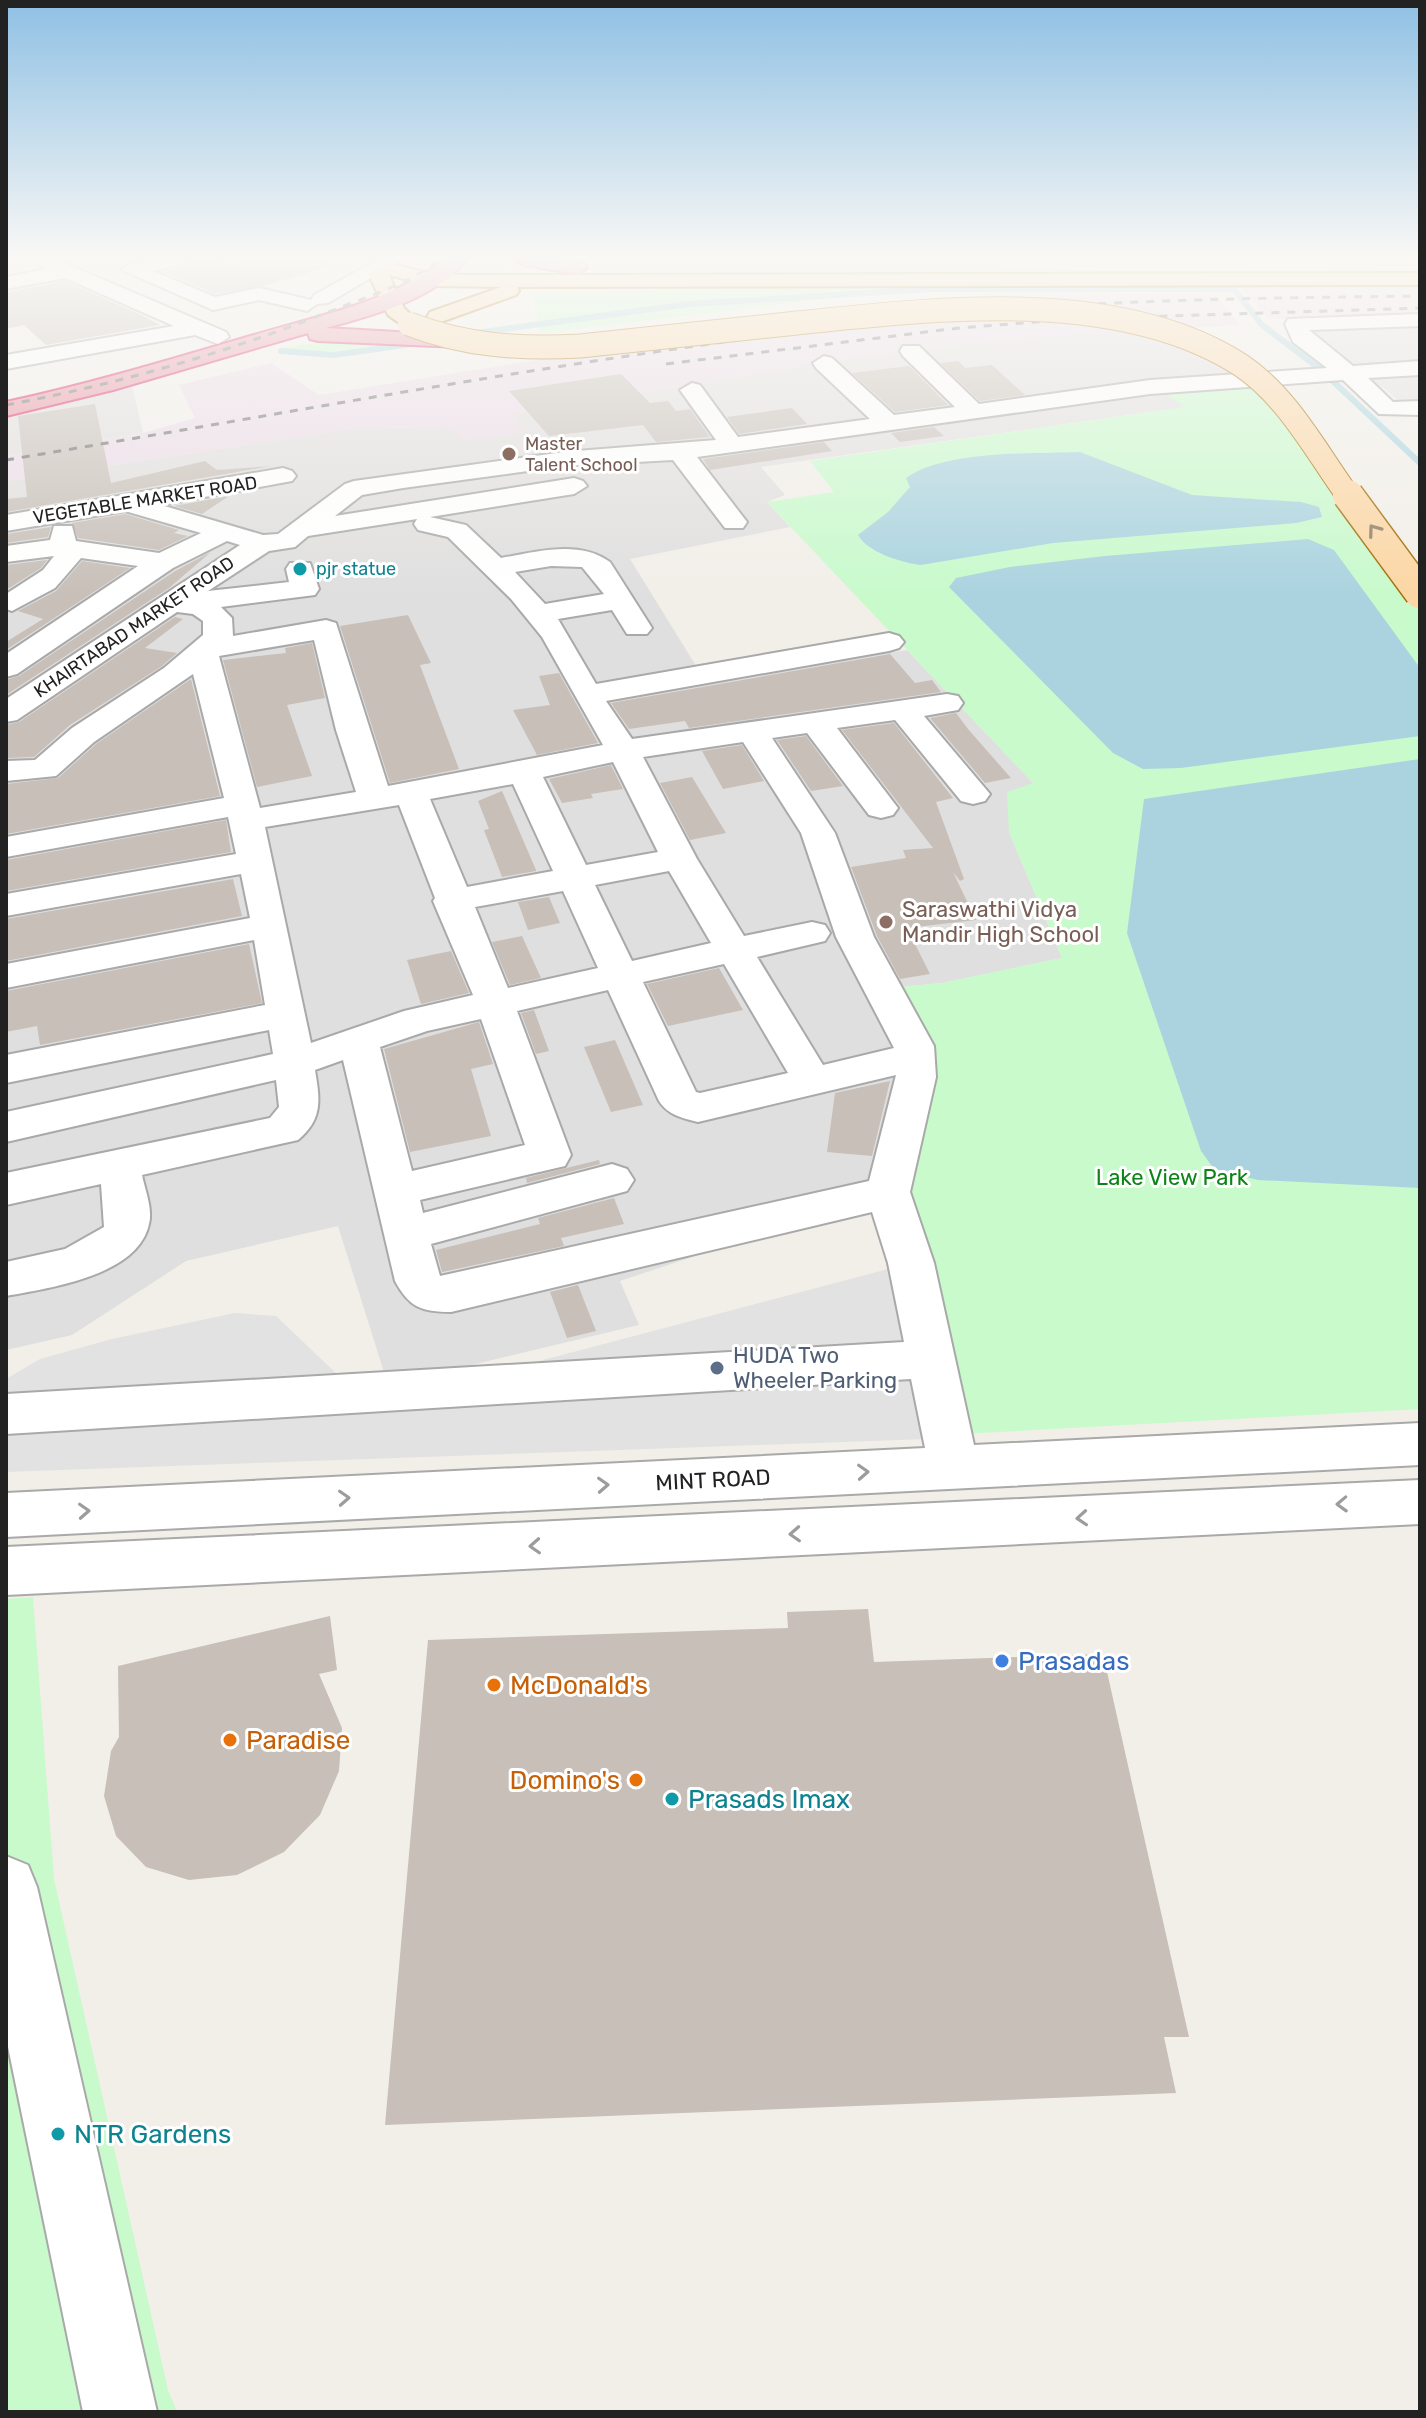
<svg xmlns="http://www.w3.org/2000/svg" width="1426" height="2418" viewBox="0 0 1426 2418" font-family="Rubik,sans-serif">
<rect width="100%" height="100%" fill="#f2efe9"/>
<!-- residential -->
<path fill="#e0dfdf" d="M 1420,326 L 1420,420 L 1386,390 L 1323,347 L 1312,329 Z
M 1119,331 L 1195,352 L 1237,376 L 1151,380 L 1185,407 L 761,467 L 785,495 L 767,502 L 790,527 L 630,559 L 706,682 L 907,650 L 1034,784 L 1009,832 L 1062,958 L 942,983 L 879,989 L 913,1063 L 888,1192 L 620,1281 L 639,1325 L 388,1385 L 338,1226 L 186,1261 L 72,1335 L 6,1350 L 6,481 L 356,428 L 453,427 L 522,433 L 511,414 L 877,354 L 1008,339 Z
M 132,385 L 143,433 L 6,455 L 6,414 Z"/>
<!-- industrial -->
<path fill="#ebdbe8" d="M 1420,287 L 1420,315 L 1269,319 L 1242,288 Z
M 1213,293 L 1240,325 L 1008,339 L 877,354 L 511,414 L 522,433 L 463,441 L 453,427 L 356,428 L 6,481 L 6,455 L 143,433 L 195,418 L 179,385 L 271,363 L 319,395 L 561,356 L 996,302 L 1077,295 Z"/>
<!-- park -->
<path fill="#c8facc" d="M 957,284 L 540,333 L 532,293 Z
M 327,341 L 391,345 L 302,354 L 282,348 Z
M 1255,389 L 1278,414 L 1420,611 L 1420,1409 L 926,1436 L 888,1192 L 913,1063 L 879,989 L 942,983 L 1062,958 L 1009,832 L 1007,792 L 1033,783 L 767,502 L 834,492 L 810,461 L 1184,407 L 1165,393 Z
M 33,1597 L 54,1879 L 168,2390 L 177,2412 L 6,2412 L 6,1599 Z"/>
<!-- parking -->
<path fill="#e2e2e2" d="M 911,1263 L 926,1439 L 6,1472 L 6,1379 L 40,1359 L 112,1339 L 235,1313 L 276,1316 L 340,1377 L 479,1377 Z"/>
<!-- water -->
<path fill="#aad3df" d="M 1080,452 L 1192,495 L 1301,502 L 1319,507 L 1322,517 L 1296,523 L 1053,543 L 921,565 C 902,563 867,552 858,535 L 888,512 L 910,487 L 906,478 C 946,450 1031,454 1080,452 Z
M 1308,539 L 1334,550 L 1420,668 L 1420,736 L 1181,768 L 1143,769 L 1113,753 L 949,587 L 956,578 L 1010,567 L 1105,556 Z
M 1420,759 L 1420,1188 L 1258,1180 L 1214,1169 L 1201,1151 L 1127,933 L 1144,799 Z"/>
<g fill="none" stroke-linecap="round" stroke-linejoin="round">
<!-- stream -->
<path stroke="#aad3df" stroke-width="6" d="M 468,334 L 689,304 L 933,289 L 1234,289 L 1262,325 L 1320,369 L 1420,463
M 281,351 L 333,355 L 419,343"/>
</g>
<!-- building -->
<path fill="#c7bfb8" d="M 194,259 L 214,259 L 220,266 L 237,268 L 250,259 L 329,259 L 330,266 L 264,286 L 215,294 L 163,272 L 189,266 Z
M 65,281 L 144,316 L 160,325 L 46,345 L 24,325 L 6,329 L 6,292 Z
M 958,361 L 965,368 L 992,365 L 1025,395 L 980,401 L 940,363 Z
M 909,366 L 948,405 L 895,412 L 852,373 Z
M 621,374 L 650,403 L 668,401 L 676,411 L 690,409 L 710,437 L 656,442 L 643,425 L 549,436 L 509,391 Z
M 95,404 L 111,483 L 205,461 L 217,470 L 272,466 L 6,512 L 6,499 L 27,497 L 18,416 Z
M 792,408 L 807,424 L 739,434 L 727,417 Z
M 934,427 L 944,436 L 900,442 L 891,433 Z
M 824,442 L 832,451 L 710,470 L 703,459 Z
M 229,496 L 202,514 L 174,506 Z
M 125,514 L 179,530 L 174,533 L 188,536 L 159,550 L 78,538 L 72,523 Z
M 51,527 L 48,537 L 6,543 L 6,534 Z
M 211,552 L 169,588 L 6,695 L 6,680 L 19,676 L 175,571 Z
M 47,560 L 41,568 L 6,590 L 6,565 Z
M 82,561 L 130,568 L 6,650 L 6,642 L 43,619 L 18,611 L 56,591 Z
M 408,615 L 431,663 L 420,665 L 459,769 L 390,783 L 340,626 Z
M 175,617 L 183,619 L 145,648 L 177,653 L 162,666 L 70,725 L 34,757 L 6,758 L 6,725 L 19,722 Z
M 312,643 L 325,698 L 287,705 L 312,776 L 257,787 L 223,660 L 286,653 L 285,648 Z
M 890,654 L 915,683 L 932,680 L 941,692 L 689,728 L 685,721 L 629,729 L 611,703 Z
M 559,673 L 598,743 L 537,755 L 513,710 L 550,705 L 539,676 Z
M 191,679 L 220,796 L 6,834 L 6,784 L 58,778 L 96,744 Z
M 956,713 L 968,729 L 1011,778 L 985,783 L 930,718 Z
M 894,723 L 953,798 L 936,802 L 964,879 L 960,881 L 953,872 L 976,920 L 907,928 L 930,974 L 900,979 L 877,936 L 851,867 L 906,858 L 903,850 L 933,848 L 842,730 Z
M 806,736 L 843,786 L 811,791 L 777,740 Z
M 742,745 L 764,781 L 723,789 L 702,751 Z
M 611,765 L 623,789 L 591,794 L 593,798 L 562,803 L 549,779 Z
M 692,777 L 726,833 L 690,840 L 660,783 Z
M 502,791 L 536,870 L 536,871 L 502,877 L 484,830 L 489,829 L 478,801 Z
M 226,820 L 231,852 L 6,891 L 6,860 Z
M 233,879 L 242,916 L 6,961 L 6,919 Z
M 549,897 L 560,923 L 528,930 L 518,902 Z
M 522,936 L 541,978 L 510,985 L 492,942 Z
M 249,944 L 262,1003 L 40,1045 L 37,1026 L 6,1032 L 6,991 Z
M 451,951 L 469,993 L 421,1004 L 407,960 Z
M 719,968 L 743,1010 L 668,1026 L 647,984 Z
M 534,1010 L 549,1051 L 536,1054 L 521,1013 Z
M 479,1022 L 493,1064 L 471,1069 L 491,1136 L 410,1152 L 384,1049 Z
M 615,1040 L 643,1105 L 611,1112 L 584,1047 Z
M 890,1081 L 872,1156 L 827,1152 L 835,1093 Z
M 599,1160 L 600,1164 L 527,1183 L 526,1178 Z
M 614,1198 L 624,1224 L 561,1238 L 564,1246 L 442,1272 L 436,1250 L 540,1224 L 538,1218 Z
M 578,1285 L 596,1331 L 567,1338 L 550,1292 Z
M 868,1609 L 874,1662 L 1103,1654 L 1189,2037 L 1164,2037 L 1176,2093 L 385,2125 L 428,1640 L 788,1628 L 787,1612 Z
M 330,1616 L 337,1670 L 319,1674 L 342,1728 L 339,1771 L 320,1815 L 284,1852 L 237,1875 L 189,1880 L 146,1867 L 116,1836 L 104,1796 L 111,1751 L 119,1737 L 118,1666 Z"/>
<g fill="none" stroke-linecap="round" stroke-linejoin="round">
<!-- minor casing -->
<g stroke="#a9a9a9" stroke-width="4">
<path id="minor" d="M 29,259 L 55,259 L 226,332 L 229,337 L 218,344 L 195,335 L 6,369 L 6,355 L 174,326 L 65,278 L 6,289 L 6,277 L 46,269 Z
M 156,259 L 191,259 L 188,263 L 153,271 L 215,297 L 259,288 L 311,300 L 314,295 L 379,259 L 403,259 L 328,303 L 317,304 L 307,311 L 259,300 L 213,310 L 122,270 L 125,266 Z
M 217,259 L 247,259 L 237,265 L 220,263 Z
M 1420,314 L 1420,326 L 1309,330 L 1353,366 L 1420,361 L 1420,375 L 1368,378 L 1393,402 L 1420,401 L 1420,415 L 1379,414 L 1343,380 L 1150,394 L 697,457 L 747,522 L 743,528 L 725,528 L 673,460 L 564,466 L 403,488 L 362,495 L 335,516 L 574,478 L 583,481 L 587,486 L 574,494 L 430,517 L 466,525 L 501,558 C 535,552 579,539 610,562 L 652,628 L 647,634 L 627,634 L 612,610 L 558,619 L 596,684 L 889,633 L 899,636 L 904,642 L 899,648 L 889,651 L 606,701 L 632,739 L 947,694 L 958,696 L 963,703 L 958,710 L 924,716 L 990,794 L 985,801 L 973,804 L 961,801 L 895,720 L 837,728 L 898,808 L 893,815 L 881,818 L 869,815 L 807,733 L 772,738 L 835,833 L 874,937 L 934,1046 L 936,1077 L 910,1192 L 934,1263 L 974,1445 L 1420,1423 L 1420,1465 L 6,1537 L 6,1493 L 925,1448 L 911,1379 L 6,1434 L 6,1394 L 904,1342 L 888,1263 L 872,1212 L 451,1312 C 421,1312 409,1307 395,1281 L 343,1060 L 315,1070 C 320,1100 323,1119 298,1140 L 142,1175 C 145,1190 153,1209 149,1224 C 138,1276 49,1288 6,1296 L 6,1262 L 65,1249 L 104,1227 L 101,1184 L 6,1205 L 6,1173 L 270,1118 L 279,1107 L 276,1080 L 6,1142 L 6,1112 L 273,1054 L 269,1030 L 6,1083 L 6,1055 L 265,1005 L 254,940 L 6,988 L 6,964 L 250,918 L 241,874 L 6,916 L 6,894 L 236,854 L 228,817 L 6,857 L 6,837 L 224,798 L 193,674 L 94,742 L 56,776 L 6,781 L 6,761 L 35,760 L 72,728 L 164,668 L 203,635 L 203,621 L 193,614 L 177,612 L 17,720 L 6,722 L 6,699 L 240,545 L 227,541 L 173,568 L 17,674 L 6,677 L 6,654 L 138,566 L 81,558 L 55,588 L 12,611 L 6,609 L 6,594 L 43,570 L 54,556 L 6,562 L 6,546 L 50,540 L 54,526 L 72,526 L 76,541 L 159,553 L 201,533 L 125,511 L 6,531 L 6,515 L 283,468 L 292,471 L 296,476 L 292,481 L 161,505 L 263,535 L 278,534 L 345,484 L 354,481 L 564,452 L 716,440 L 680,390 L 692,383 L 700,385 L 738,437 L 870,419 L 816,368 L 813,363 L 824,356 L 832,358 L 894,415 L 955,407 L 903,356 L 900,351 L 903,346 L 919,346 L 979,404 L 1150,380 L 1327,368 L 1293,342 L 1285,324 L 1288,319 ZM 417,519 L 414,524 L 418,530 L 448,537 L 511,599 L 542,637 L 603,745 L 388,786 L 336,623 L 326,620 L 233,636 L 232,618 L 221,607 L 315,595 L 319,589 L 310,563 L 290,563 L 286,569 L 289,582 L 208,591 L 269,551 L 295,547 L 308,536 ZM 551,566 L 582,567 L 604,594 L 545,604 L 515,572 ZM 314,640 L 336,730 L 356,792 L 260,808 L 219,656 ZM 743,742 L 801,833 L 836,937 L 894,1048 L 823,1065 L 757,957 L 825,941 L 830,933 L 825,925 L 812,922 L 744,936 L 697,859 L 643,757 ZM 613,762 L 658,852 L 586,865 L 543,777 ZM 513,784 L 553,871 L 467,887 L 430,799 ZM 399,805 L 435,898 L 433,901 L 473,995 L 404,1011 L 311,1043 L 265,827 ZM 669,871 L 711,943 L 632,961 L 595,885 ZM 563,891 L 598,968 L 508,988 L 475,907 ZM 724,964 L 788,1073 L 700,1093 L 696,1092 L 643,982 ZM 608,990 L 659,1101 C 668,1115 682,1118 698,1122 L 896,1075 L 869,1181 L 440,1276 L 431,1244 L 627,1191 L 634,1180 L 627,1169 L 612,1164 L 423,1213 L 420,1200 L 565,1166 L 571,1155 L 517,1011 ZM 481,1019 L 525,1145 L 412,1171 L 380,1047 L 427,1031 Z
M 1420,1480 L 1420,1524 L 6,1595 L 6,1547 Z
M 6,1856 L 28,1865 L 37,1887 L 157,2412 L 83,2412 L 6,2037 Z"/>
</g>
<!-- major casing -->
<g stroke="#a06b00" stroke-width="4">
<path id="major" d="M 388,263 L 432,274 L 467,275 L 1420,273 L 1420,285 L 517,287 L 519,291 L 516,295 L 438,323 L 427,317 L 430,312 L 501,287 L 432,286 L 389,275 L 404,308 L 420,324 L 409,330 L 388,315 L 368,273 Z"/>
</g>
<!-- highway casing -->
<g stroke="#dc2a67" stroke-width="4">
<path id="highway" d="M 445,259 L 467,259 C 436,299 373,315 326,328 L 451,335 L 459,337 L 462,342 L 459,347 L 318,341 L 310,339 L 308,333 L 113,390 L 6,416 L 6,402 C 90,384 172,359 254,335 C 320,315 390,303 445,259 Z
M 514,259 L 558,259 L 584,264 L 587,268 L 577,274 L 524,265 Z"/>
</g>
<!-- minor -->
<use href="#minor" fill="#fff" fill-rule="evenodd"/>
<!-- major -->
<use href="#major" fill="#fcd6a4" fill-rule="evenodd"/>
<!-- highway -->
<use href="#highway" fill="#e892a2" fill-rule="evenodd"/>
<!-- rail -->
<path stroke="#707070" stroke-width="3" stroke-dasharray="8 8" stroke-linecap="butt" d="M 666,364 L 959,328 L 1075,319 L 1420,308
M 6,405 C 119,384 229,352 336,309 C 372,295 410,283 441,259
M 6,460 C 326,407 646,344 969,313 C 1119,299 1270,298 1420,296"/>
<!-- major-bridge-far1 casing -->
<g stroke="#a06b00" stroke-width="25" stroke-linecap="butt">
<path id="major-bridge-far1" d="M 409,324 C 466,346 519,349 580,346 C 652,338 725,331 797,323 C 934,309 1120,286 1242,366 C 1288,397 1317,453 1349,497"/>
</g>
<!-- major-bridge casing -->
<g stroke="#a06b00" stroke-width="33" stroke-linecap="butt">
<path id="major-bridge" d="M 1348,495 L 1420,593"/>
</g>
<!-- major-bridge-far1 -->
<use href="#major-bridge-far1" stroke="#fcd6a4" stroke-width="23"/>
<!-- major-bridge -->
<use href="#major-bridge" stroke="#fcd6a4" stroke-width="30"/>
</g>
<!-- one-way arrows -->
<defs><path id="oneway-chevron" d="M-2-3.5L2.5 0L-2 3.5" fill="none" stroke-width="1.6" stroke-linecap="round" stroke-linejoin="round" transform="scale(2)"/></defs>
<use stroke="#8f7c63" href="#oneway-chevron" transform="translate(1374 530) rotate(-126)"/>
<g stroke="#9c9c9c">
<use href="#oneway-chevron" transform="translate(863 1472) rotate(-3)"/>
<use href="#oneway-chevron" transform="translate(603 1485) rotate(-3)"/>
<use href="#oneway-chevron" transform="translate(344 1498) rotate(-3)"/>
<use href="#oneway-chevron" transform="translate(1342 1504) rotate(178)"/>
<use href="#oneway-chevron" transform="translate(84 1511) rotate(-3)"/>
<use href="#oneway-chevron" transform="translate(1082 1518) rotate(176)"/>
<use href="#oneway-chevron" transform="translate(795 1534) rotate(177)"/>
<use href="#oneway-chevron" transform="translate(535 1546) rotate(177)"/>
</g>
<!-- sky -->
<linearGradient id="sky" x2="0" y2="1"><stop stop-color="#8fc0e4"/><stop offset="0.43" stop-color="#f9f8f5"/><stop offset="1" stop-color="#f9f8f5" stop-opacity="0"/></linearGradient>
<rect width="1426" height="597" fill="url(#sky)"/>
<!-- markers -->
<g fill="#8d6e63" stroke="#fff" stroke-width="3">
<circle cx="509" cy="454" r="8"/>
<circle cx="886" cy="922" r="8"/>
</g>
<g fill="#0f9aa8" stroke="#fff" stroke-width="3">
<circle cx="300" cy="569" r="8"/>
<circle cx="672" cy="1799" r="8"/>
<circle cx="58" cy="2134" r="8"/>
</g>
<circle fill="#5c6f8a" stroke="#fff" stroke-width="3" cx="717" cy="1368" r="8"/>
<circle fill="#3f7fe0" stroke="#fff" stroke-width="3" cx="1002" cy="1661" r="8"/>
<g fill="#e8710a" stroke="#fff" stroke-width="3">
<circle cx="494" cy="1685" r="8"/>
<circle cx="230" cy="1740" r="8"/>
<circle cx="636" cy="1780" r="8"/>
</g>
<g text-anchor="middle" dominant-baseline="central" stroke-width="6" stroke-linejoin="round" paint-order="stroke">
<!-- far-education labels -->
<g font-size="18" fill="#785e54" stroke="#fff" text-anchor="start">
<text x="525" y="444">Master<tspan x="525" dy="21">Talent School</tspan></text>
</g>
<!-- far-street labels -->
<g font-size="18" fill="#222" stroke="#fff">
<text transform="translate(145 500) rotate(-9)">VEGETABLE MARKET ROAD</text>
<text transform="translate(134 627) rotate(-34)">KHAIRTABAD MARKET ROAD</text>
</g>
<!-- far-culture labels -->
<g font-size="18" fill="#0d838f" stroke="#fff" text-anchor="start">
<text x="316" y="569">pjr statue</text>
</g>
<!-- education labels -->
<g font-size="22" fill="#785e54" stroke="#fff" text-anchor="start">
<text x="902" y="909">Saraswathi Vidya<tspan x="902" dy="25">Mandir High School</tspan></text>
</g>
<!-- park labels -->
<g font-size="22" fill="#0c8416" stroke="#fff">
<text x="1172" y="1177">Lake View Park</text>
</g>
<!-- service labels -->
<g font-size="22" fill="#4e5e75" stroke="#fff" text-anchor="start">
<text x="733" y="1355">HUDA Two<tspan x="733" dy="25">Wheeler Parking</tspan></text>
</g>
<!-- street labels -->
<g font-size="22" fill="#222" stroke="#fff">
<text transform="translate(713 1480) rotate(-3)">MINT ROAD</text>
</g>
<!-- near-shop labels -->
<g font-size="26" fill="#366cbe" stroke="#fff" text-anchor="start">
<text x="1018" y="1661">Prasadas</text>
</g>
<!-- near-food labels -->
<g font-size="26" fill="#c56008" stroke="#fff" text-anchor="start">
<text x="510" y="1685">McDonald's</text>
<text x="246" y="1740">Paradise</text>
<text x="620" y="1780" text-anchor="end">Domino's</text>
</g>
<!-- near-culture labels -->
<g font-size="26" fill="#0d838f" stroke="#fff" text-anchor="start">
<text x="688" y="1799">Prasads Imax</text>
<text x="74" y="2134">NTR Gardens</text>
</g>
</g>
<!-- border -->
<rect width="1426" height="2418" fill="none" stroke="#222222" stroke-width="16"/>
</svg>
